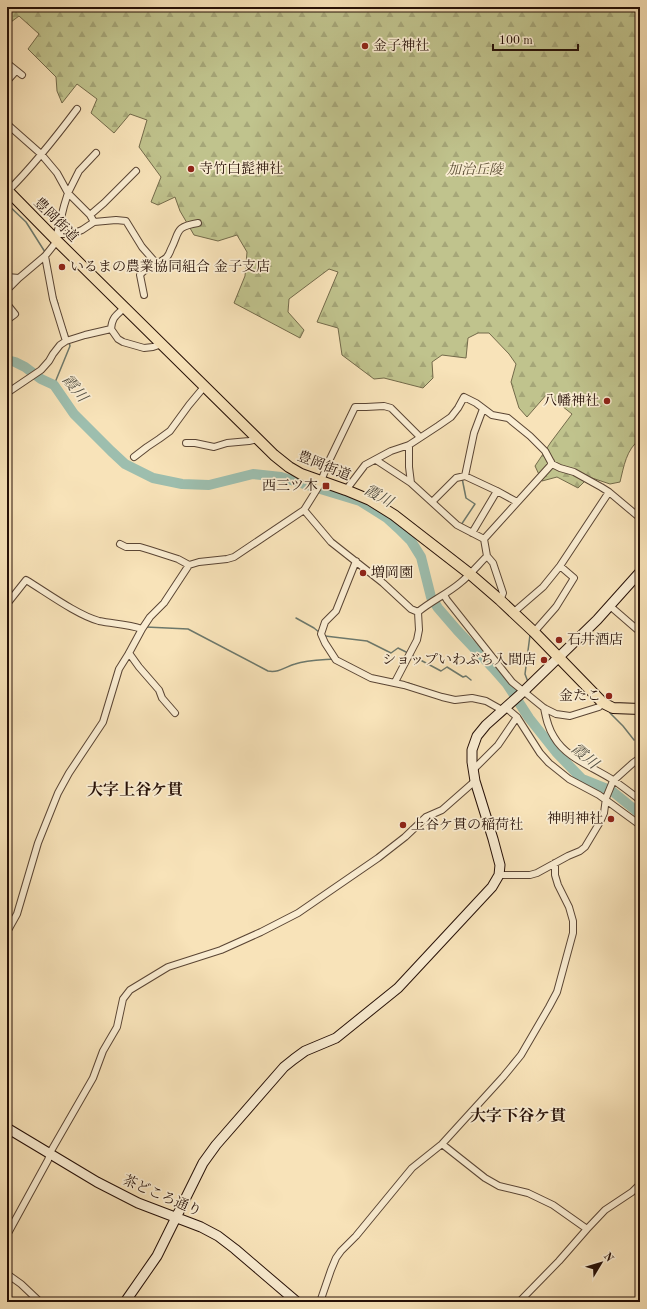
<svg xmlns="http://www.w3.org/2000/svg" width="647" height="1309" viewBox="0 0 647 1309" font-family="'Old Standard TT','Noto Serif JP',serif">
<defs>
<pattern id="forest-firs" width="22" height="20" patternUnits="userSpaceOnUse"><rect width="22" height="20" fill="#c0c38d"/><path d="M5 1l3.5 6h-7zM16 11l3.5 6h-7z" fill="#a5a678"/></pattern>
</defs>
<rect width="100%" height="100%" fill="#f8e3b9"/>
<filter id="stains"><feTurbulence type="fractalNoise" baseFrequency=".005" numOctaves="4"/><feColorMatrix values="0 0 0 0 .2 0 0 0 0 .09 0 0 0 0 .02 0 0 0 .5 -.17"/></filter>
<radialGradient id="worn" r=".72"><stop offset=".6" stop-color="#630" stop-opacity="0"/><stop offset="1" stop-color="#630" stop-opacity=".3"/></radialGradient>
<!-- forest -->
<path fill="url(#forest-firs)" stroke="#736a4a" d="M 7,7 L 640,7 L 640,439 C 626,450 624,466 620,482 L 610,484 L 589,477 L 578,488 L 557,477 L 542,481 L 535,466 L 551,442 L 572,414 L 547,394 L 527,417 L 519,408 L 511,382 L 516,364 L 509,354 L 489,333 L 478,333 L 468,338 L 466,358 L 442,355 L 432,362 L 433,378 L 423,388 L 384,378 L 374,379 L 342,355 L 338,328 L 317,322 L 338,272 L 329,269 L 289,299 L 288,312 L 304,330 L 300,338 L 234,303 L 245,276 L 247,252 L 237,235 L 218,241 L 194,235 L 180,211 L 175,197 L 158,205 L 151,202 L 161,177 L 139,147 L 147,120 L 130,114 L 114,133 L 91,113 L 97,99 L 77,84 L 62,103 L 57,91 L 56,77 L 28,49 L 39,34 L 19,16 L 7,25 Z"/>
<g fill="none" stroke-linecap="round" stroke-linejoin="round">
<!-- stream -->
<path stroke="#6d786b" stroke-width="1.5" d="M 7,204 L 26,222 L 45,252
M 55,295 L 58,304
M 62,320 L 69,339
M 54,385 L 70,346 L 69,342
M 461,525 L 475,504 L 466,498 L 462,478
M 496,580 L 500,593
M 296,618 L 314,628 L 320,633
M 146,627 L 188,629 L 268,671 C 279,673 285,667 295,664 C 307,660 321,660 334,659
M 325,636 L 367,641 L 391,653 L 398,648 L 408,653
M 411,655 L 441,671 L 447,667 L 463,677 L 466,676 L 471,680
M 343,661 L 352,665
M 528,682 L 525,674 L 530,635
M 408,683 L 416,686
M 610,713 L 623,726 L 634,740"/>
<!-- river -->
<path stroke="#9dbeae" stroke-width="10" d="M 7,360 L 15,362 L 25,367 L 41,379 L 54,385 L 74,414 L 111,451 L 125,464 L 153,478 L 182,484 L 209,485 L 253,474 L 281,477 L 360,501 L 387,518 L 399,529 L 411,541 L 421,557 L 431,597 L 438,608 L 457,630 L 493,668 L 507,684 L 529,718 L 556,752 L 582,779 L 612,791 L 640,814"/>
<!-- street casing -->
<g stroke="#5a4534" stroke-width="8">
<path id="street" d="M 7,63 L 22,75
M 7,81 L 16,71
M 7,124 L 41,154 L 57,173 L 68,193 L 90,215 L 94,222
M 8,191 C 33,166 56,137 77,109
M 90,215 L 104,203 L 136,171
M 57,234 L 72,234 L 82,230 L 94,222 L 116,220 L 126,221 L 142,247 L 156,263
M 45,256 L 53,299 L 66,341
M 7,277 L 19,278 L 45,256 L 57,241 L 57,234 L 64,206 L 68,193 L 79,171 L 96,153
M 7,290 L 19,278
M 144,295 L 140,275 C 148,265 157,265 166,258 C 168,256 170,252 171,249 C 180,232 174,227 198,223
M 7,304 L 15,314 L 7,320
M 124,308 C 116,316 112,317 111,329 L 118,339 L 123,342 L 144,348 L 153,347 L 162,344
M 7,393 L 41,370 L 49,361 L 53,354 L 60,345 L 66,341 L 85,335 L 111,329
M 186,443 L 195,443 L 214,447 L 227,443 L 249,441 L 258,439
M 409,445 L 409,467 L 411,483 L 457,525 L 484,539
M 134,457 L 147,447 L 159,439 L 170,431 L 189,405 L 204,387
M 376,460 L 411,483
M 465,476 L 474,433 L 483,409
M 346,490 L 365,465 L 391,451 L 409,445 L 438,426 L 451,417 L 458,408 L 464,397 L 476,403 L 492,415 L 508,418 L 530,436 L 545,451 L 552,464 L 560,468 L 574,472 L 601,487 L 609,492 L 640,518
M 432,502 L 456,478 L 465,476 L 497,491 L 517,502
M 304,510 L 331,542 L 383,583 L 411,609 L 418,612
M 472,533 L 497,491
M 484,539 L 551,465 L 551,462
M 484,539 L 487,556 L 493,563 L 503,593 L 500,600
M 120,544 L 126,547 L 140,547 L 150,550 L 178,559 L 189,565
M 356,561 L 336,611 L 325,622 L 321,634 L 325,643 L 336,660 L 371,678 L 404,685 L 442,697 L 455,700 L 472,698 L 486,701 L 502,710
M 444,595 L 447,600 L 512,682 L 544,708 L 556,714 L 570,716 L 599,707 L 603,703
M 7,604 L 26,580 C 46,592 77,615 99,621 C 114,624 127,624 142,629
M 610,606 L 640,632
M 418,612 C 431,601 447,594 460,583 C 470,575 478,565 487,556
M 514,612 L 543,587 L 560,566 L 609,492
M 534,632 L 556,607 L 574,578 L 560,566
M 129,653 L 139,667 L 159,690 L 162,698 L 175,713
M 395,682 L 417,640 L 419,630 L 418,612
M 505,707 L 517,717 L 540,753 L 549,763 L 569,779 L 599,795 L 640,825
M 544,708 C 546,718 548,728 554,737 C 566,758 593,767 613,780 C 622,786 631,793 640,800
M 474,769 L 498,745 L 517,717
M 499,875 L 530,875 L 537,873 L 568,856 L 580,851 L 585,847 L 600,822 L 604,813 L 606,798 L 613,781 L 633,763 L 640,758
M 7,932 L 17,914 L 38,843 L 58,793 L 69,773 L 103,722 L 119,669 L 129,653 L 142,629 L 150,617 L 164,603 L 189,565 L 199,562 L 227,559 L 234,557 L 304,510 L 319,486 L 329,461 L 355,407 L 366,407 L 384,406 L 391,408 L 420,437
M 442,1144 L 485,1178 L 499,1186 L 528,1193 L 553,1205 L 587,1229
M 7,1235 L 48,1160 L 51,1151 L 93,1078 L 103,1051 L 117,1027 L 123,999 L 130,990 L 168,967 L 221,950 L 261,932 L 298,913 L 378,858 L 405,837 L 426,817 L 442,810 L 475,781
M 7,1274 L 21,1284 L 40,1302
M 320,1302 L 331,1270 L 336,1258 L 341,1251 L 356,1236 L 412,1168 L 442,1144 L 503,1077 L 521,1055 L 549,1007 L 557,992 L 573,933 L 573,921 L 569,907 L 558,885 L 555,875 L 555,863
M 519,1302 L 559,1261 L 587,1229 L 605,1210 L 632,1192 L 640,1184"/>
</g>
<!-- secondary casing -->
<g stroke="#261007" stroke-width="11">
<path id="secondary" d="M 7,1128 L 97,1182 L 138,1203 L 201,1227 L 218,1236 L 235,1249 L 297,1302
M 125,1302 L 157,1256 L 203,1163 L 216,1145 L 284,1067 L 294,1059 L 305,1051 L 336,1038 L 398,988 L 492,887 L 499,875 L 500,865 L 493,839 L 475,781 L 472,762 L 472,750 L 477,736 L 486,725 L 524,691 L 597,620 L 640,572"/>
</g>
<!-- primary casing -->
<g stroke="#261007" stroke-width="12">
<path id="primary" d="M 7,190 L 57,241 L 274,455 L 289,467 L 301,474 L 346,490 L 370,500 L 394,515 L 470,574 L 500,600 L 534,632 L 603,703 L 613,708 L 640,709"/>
</g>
<!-- street -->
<use href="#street" stroke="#faedd2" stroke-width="6"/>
<!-- secondary -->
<use href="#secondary" stroke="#faedd2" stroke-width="9"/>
<!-- primary -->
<use href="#primary" stroke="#f8e3b9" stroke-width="10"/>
</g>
<!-- markers -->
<g fill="#8f2418" stroke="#faedd2" stroke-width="1.5">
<circle cx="365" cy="46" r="4"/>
<circle cx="191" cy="169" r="4"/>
<circle cx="62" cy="267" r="4"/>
<circle cx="607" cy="401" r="4"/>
<rect x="322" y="482" width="8" height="8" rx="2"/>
<circle cx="363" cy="573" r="4"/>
<circle cx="559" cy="640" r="4"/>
<circle cx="544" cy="660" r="4"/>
<circle cx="609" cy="696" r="4"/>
<circle cx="611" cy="819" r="4"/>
<circle cx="403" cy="825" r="4"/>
</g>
<g text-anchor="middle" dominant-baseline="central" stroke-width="3.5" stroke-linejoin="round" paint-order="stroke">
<!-- poi labels -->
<g font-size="14" fill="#261007" stroke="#faedd2" text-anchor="start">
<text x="373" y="46">金子神社</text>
<text x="199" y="169">寺竹白髭神社</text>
<text x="70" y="267">いるまの農業協同組合 金子支店</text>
<text x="599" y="401" text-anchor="end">八幡神社</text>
<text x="318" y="486" text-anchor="end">西三ツ木</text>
<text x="371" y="573">増岡園</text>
<text x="567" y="640">石井酒店</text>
<text x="536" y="660" text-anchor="end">ショップいわぶち入間店</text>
<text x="601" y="696" text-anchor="end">金たこ</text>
<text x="603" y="819" text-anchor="end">神明神社</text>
<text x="411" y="825">上谷ケ貫の稲荷社</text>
</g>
<!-- park labels -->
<g font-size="14" font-style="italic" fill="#5c4f36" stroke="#faedd2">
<text x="475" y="170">加治丘陵</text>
</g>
<!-- street labels -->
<g font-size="14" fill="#261007" stroke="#faedd2">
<text transform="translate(56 220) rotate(45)">豊岡街道</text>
<text transform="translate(324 466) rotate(22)">豊岡街道</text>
<text transform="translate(162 1196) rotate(23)">茶どころ通り</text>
</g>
<!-- water labels -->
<g font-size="15" font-style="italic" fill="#504d41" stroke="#faedd2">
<text transform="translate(74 389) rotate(51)">霞川</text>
<text transform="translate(378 497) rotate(29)">霞川</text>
<text transform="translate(584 757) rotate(40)">霞川</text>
</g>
<!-- quarter labels -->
<g font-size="16" font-weight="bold" fill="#261007" stroke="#faedd2">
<text x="135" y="791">大字上谷ケ貫</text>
<text x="518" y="1117">大字下谷ケ貫</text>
</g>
</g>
<!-- margin -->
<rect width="647" height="1309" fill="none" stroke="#f8e3b9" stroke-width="24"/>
<rect x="8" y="8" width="631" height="1293" fill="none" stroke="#261007" stroke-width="2"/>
<rect x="12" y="12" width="623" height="1285" fill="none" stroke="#261007"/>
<!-- north arrow -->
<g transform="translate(601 1263) rotate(52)" stroke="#faedd2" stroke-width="3" paint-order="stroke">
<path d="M0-3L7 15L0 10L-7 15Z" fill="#261007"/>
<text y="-6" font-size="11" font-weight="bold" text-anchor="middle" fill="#261007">N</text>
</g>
<!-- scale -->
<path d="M493 44v6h85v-6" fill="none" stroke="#261007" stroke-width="2"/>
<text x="499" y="44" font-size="12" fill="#261007" stroke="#faedd2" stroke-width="3" paint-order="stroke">100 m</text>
<rect width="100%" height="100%" filter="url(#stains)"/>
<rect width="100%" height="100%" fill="url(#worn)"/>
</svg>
